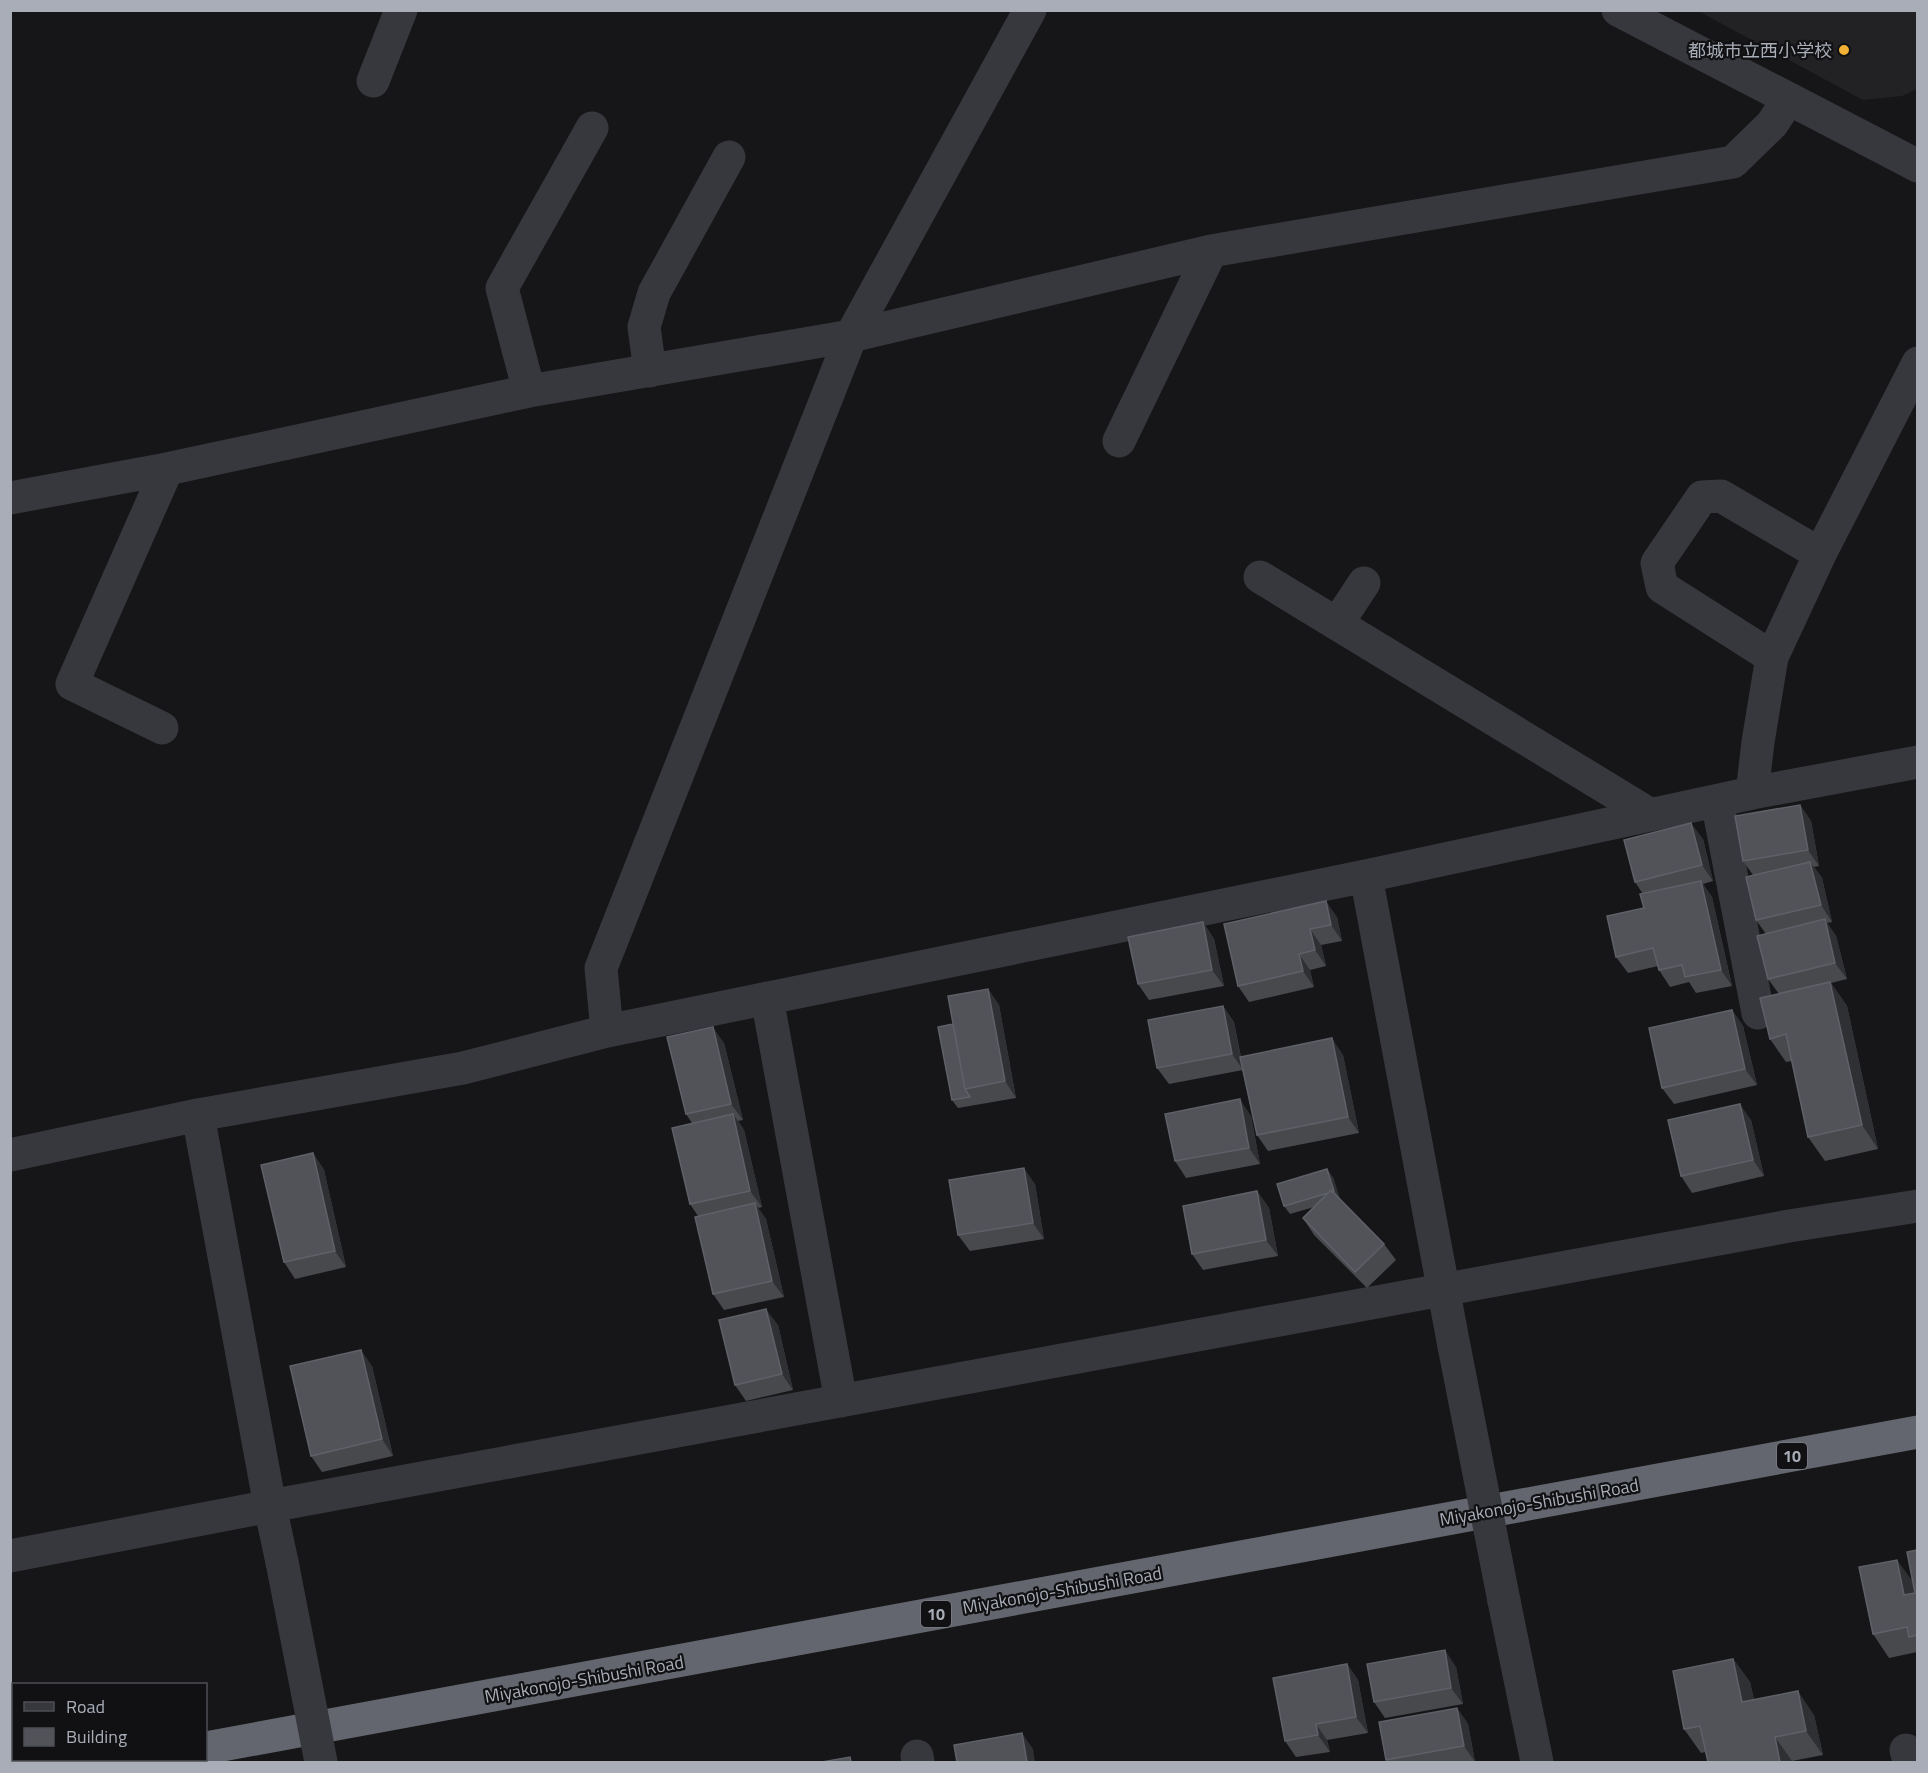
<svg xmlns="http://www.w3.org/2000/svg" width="1928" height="1773" viewBox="0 0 1928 1773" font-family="'Titillium Web','Noto Sans JP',sans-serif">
<rect width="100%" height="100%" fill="#161618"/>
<!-- built -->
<path fill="#222225" d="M 1698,11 L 1917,11 L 1917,89 L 1902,96 L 1863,100 Z"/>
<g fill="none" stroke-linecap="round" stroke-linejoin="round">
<!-- minor -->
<path stroke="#37383d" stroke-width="33" d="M 1618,10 L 1918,166
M 373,81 L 401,10
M 650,371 L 644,327 L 654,293 L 729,157
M 529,391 L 502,288 L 592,128
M 1119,441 L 1211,251
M 10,498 L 167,469 L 529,391 L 851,336 L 1211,251 L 1733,162 L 1772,124 L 1788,100
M 1260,577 L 1651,815
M 1337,624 L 1364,583
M 1772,657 L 1662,587 L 1657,563 L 1702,497 L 1721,496 L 1820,554
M 162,728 L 72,684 L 167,469
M 1752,793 L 1758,742 L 1772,657 L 1820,554 L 1918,363
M 1717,801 L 1758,1013
M 1366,876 L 1454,1346
M 767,998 L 841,1401
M 607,1031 L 601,968 L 851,336 L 1030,10
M 198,1115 L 270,1506 L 282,1562
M 10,1155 L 198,1115 L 463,1068 L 607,1031 L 1366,876 L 1752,793 L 1918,762
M 10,1556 L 270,1506 L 1789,1226 L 1918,1206
M 1504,1601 L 1537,1762
M 1906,1750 L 1909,1762
M 917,1756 L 918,1762"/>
<!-- highway -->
<path stroke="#63666e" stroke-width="33" d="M 206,1748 L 1918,1432
M 129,1762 L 146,1760"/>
<!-- minor-bridge -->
<path stroke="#37383d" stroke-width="33" d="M 1454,1346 L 1504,1601
M 282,1562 L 321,1762"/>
</g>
<!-- wall -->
<path fill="#47494d" d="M 1800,805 L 1811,821 L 1819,866 L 1814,867 L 1822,878 L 1832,922 L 1827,923 L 1836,936 L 1847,979 L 1831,983 L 1847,1006 L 1878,1149 L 1825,1161 L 1808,1137 L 1792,1061 L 1786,1062 L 1770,1039 L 1779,994 L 1768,979 L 1766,934 L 1756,920 L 1753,875 L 1743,861 Z
M 1703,839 L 1713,881 L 1703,884 L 1712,897 L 1732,986 L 1696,993 L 1689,982 L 1670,987 L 1659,970 L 1658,966 L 1628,973 L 1616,957 L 1644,908 L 1643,894 L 1635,882 Z
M 1337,917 L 1342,941 L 1321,945 L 1326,966 L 1310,970 L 1314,987 L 1249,1002 L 1238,986 L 1224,924 Z
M 1203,922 L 1214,939 L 1224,986 L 1149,1000 L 1138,984 Z
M 988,989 L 999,1005 L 1016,1098 L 958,1108 L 952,1100 L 953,1024 Z
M 1223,1006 L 1234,1022 L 1241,1057 L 1343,1055 L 1359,1133 L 1268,1151 L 1257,1135 L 1243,1070 L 1169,1084 L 1157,1068 Z
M 1732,1010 L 1743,1026 L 1757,1085 L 1674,1104 L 1662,1088 Z
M 724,1043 L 743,1120 L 738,1121 L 744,1130 L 762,1207 L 758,1208 L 766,1219 L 784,1297 L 724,1310 L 713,1294 L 698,1216 L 690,1204 L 692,1123 L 686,1114 Z
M 1251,1116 L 1260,1164 L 1186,1178 L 1175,1161 Z
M 1751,1120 L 1764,1176 L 1692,1193 L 1681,1176 Z
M 313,1153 L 324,1170 L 346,1267 L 295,1279 L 284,1262 Z
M 1333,1177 L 1340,1200 L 1384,1244 L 1396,1260 L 1367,1288 L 1314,1235 L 1303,1218 L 1314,1207 L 1290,1214 L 1284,1206 Z
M 1035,1184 L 1044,1239 L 970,1251 L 958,1235 Z
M 1257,1191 L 1269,1208 L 1278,1256 L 1203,1270 L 1192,1254 Z
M 778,1325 L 793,1390 L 746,1401 L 735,1385 Z
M 372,1366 L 393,1456 L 322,1472 L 311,1456 Z
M 1917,1550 L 1917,1652 L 1889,1658 L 1873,1634 L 1913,1583 Z
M 1733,1659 L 1750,1682 L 1754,1700 L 1814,1715 L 1823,1755 L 1792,1761 L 1792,1762 L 1708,1762 L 1705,1752 L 1701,1753 L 1684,1729 Z
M 1347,1664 L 1358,1680 L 1368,1733 L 1327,1740 L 1330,1752 L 1296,1757 L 1285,1741 Z
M 1456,1667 L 1463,1704 L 1385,1718 L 1374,1702 Z
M 1457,1708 L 1468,1724 L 1475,1762 L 1388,1762 L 1386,1760 Z"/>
<!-- shaded-wall -->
<path fill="#2f3033" d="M 1800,805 L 1811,821 L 1819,866 L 1808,850 Z
M 1691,823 L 1703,839 L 1713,881 L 1702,865 Z
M 1810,862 L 1822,878 L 1832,922 L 1821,905 Z
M 1701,881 L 1712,897 L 1732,986 L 1721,970 Z
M 1326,901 L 1337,917 L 1342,941 L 1331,925 Z
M 1825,919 L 1836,936 L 1847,979 L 1835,963 Z
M 1203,922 L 1214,939 L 1224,986 L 1212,970 Z
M 1310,929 L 1321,945 L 1326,966 L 1315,950 Z
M 1299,954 L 1310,970 L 1314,987 L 1303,971 Z
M 1830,982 L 1847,1006 L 1878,1149 L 1862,1125 Z
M 988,989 L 999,1005 L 1016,1098 L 1005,1081 Z
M 1223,1006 L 1234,1022 L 1243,1070 L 1232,1054 Z
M 1732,1010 L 1743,1026 L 1757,1085 L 1745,1069 Z
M 713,1027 L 724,1043 L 743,1120 L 731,1104 Z
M 1332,1038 L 1343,1055 L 1359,1133 L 1348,1117 Z
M 1240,1099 L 1251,1116 L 1260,1164 L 1249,1148 Z
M 1740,1104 L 1751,1120 L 1764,1176 L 1753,1160 Z
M 733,1114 L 744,1130 L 762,1207 L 750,1191 Z
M 313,1153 L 324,1170 L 346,1267 L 335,1251 Z
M 1024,1168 L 1035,1184 L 1044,1239 L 1033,1223 Z
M 1327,1169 L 1333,1177 L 1340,1199 L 1334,1191 Z
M 1257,1191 L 1269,1208 L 1278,1256 L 1266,1240 Z
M 755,1203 L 766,1219 L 784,1297 L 772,1281 Z
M 766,1309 L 778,1325 L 793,1390 L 782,1374 Z
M 361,1350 L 372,1366 L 393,1456 L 382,1439 Z
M 1897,1560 L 1914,1583 L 1917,1601 L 1904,1595 Z
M 1445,1650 L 1456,1667 L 1463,1704 L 1451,1688 Z
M 1733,1659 L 1750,1682 L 1759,1726 L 1742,1702 Z
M 1347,1664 L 1358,1680 L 1368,1733 L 1356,1717 Z
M 1798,1691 L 1814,1715 L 1823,1755 L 1806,1731 Z
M 1457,1708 L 1468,1724 L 1475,1762 L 1464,1746 Z
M 1316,1724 L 1327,1740 L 1330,1752 L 1318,1735 Z
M 1022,1733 L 1033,1749 L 1035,1762 L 1027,1762 Z
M 1775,1737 L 1792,1761 L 1792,1762 L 1780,1762 Z"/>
<!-- building -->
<path fill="#525359" stroke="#5f6168" stroke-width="1.5" d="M 1800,805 L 1808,850 L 1743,861 L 1735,816 Z
M 1691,823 L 1702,865 L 1635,882 L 1624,840 Z
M 1810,862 L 1821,905 L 1756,920 L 1746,877 Z
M 1701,881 L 1721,970 L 1685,977 L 1682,965 L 1659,970 L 1653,948 L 1616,957 L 1607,916 L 1644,908 L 1640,894 Z
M 1326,901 L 1331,925 L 1310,929 L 1315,950 L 1299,954 L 1303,971 L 1238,986 L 1224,924 Z
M 1825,919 L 1835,963 L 1768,979 L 1757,936 Z
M 1203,922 L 1212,970 L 1138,984 L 1128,937 Z
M 1830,982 L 1862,1125 L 1808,1137 L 1786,1034 L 1770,1039 L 1760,998 Z
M 988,989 L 1005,1081 L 965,1089 L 948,996 Z
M 1223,1006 L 1232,1054 L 1157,1068 L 1148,1020 Z
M 1732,1010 L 1745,1069 L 1662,1088 L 1649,1028 Z
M 953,1024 L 965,1089 L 970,1097 L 952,1100 L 938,1027 Z
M 713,1027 L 731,1104 L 686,1114 L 667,1037 Z
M 1332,1038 L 1348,1117 L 1257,1135 L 1240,1057 Z
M 1240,1099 L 1249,1148 L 1175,1161 L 1165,1114 Z
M 1740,1104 L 1753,1160 L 1681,1176 L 1668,1120 Z
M 733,1114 L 750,1191 L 690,1204 L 672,1128 Z
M 313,1153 L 335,1251 L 284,1262 L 261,1165 Z
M 1024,1168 L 1033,1223 L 958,1235 L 949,1180 Z
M 1327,1169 L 1334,1191 L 1332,1192 L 1331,1190 L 1328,1193 L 1284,1206 L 1277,1184 Z
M 1331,1190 L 1384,1244 L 1355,1272 L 1303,1218 Z
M 1257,1191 L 1266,1240 L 1192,1254 L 1183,1206 Z
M 755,1203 L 772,1281 L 713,1294 L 695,1217 Z
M 766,1309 L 782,1374 L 735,1385 L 719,1320 Z
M 361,1350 L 382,1439 L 311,1456 L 290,1366 Z
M 1917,1550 L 1917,1635 L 1909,1637 L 1907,1627 L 1873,1634 L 1859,1567 L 1897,1560 L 1904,1595 L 1915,1593 L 1907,1552 Z
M 1445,1650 L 1451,1688 L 1374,1702 L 1367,1664 Z
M 1733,1659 L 1742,1702 L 1798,1691 L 1806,1731 L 1775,1737 L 1780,1762 L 1708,1762 L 1700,1726 L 1684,1729 L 1673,1671 Z
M 1347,1664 L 1356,1717 L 1316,1724 L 1318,1735 L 1285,1741 L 1273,1678 Z
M 1457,1708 L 1464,1746 L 1386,1760 L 1379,1722 Z
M 1022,1733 L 1027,1762 L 957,1762 L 954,1745 Z
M 850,1757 L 851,1762 L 822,1762 Z"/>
<!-- markers -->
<circle fill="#f2b134" stroke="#111113" stroke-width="2" cx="1844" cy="50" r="6"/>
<g text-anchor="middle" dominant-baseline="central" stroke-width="4.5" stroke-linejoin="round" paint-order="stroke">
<!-- shield labels -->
<g fill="#111113" stroke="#7b7e86" stroke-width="1.5">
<rect x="1777" y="1443" width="30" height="26" rx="4.5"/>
<rect x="921" y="1601" width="30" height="26" rx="4.5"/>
</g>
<g font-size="16" font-weight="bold" fill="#a8adb8">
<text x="1792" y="1456">10</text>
<text x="936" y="1614">10</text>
</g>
<!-- poi labels -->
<g font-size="18" fill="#a8adb8" stroke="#111113" text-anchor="end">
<text x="1832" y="50">都城市立西小学校</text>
</g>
<!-- street labels -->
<g font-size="18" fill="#a8adb8" stroke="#111113">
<text transform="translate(1539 1502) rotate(-10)">Miyakonojo-Shibushi Road</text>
<text transform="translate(1062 1590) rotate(-10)">Miyakonojo-Shibushi Road</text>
<text transform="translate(584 1679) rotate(-10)">Miyakonojo-Shibushi Road</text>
</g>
</g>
<!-- border -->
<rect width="1928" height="1773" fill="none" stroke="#a8adb8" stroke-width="24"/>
<!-- legend -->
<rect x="12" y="1683" width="195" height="78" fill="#111113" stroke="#4d4f55" stroke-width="1.5"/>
<rect x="24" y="1702" width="30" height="9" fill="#37383d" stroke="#4d4f55" stroke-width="1.5"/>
<text x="66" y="1713" font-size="18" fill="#a8adb8">Road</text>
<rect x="24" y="1728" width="30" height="18" fill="#525359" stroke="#4d4f55" stroke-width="1.5"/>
<text x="66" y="1743" font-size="18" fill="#a8adb8">Building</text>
</svg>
